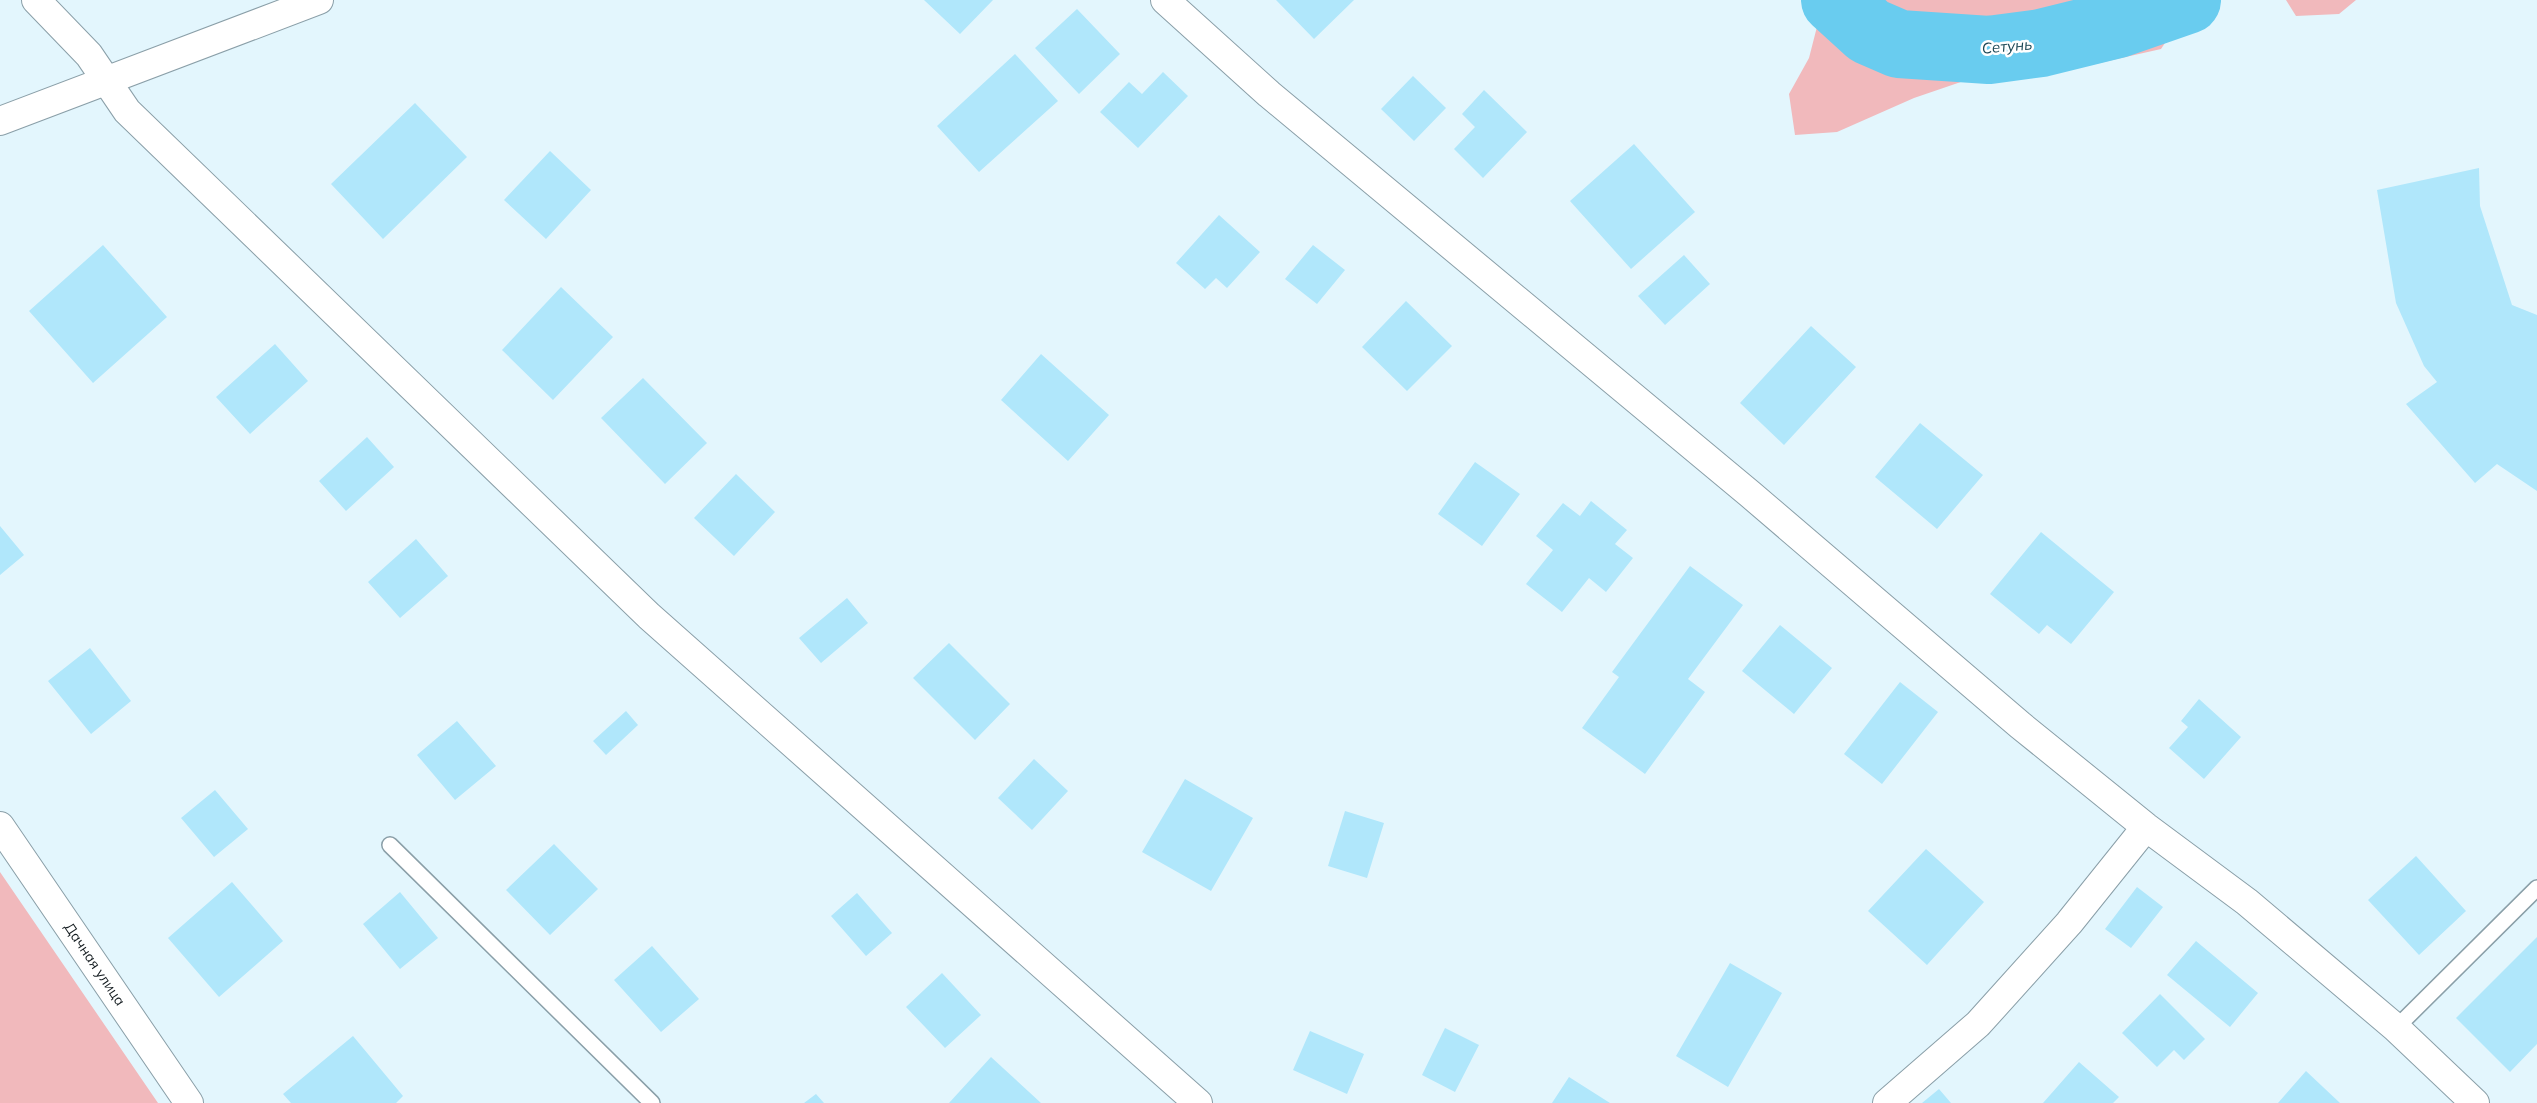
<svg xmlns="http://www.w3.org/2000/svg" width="2537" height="1103" viewBox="0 0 2537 1103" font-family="Mulish,sans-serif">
<rect width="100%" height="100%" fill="#e3f6fd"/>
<!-- green -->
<path fill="#f1b9bc" d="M 1808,0 L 2183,0 L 2184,14 L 2161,49 L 2077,68 L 1993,71 L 1914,98 L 1837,132 L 1795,135 L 1789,94 L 1809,58 L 1820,15 Z
M 2286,0 L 2356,0 L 2339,14 L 2296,16 Z
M 0,872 L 158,1103 L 0,1103 Z"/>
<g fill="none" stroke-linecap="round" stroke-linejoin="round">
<!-- river -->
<path stroke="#69ccef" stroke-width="68" d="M 1835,0 L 1869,31 L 1899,44 L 1989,50 L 2041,43 L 2118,24 L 2187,0"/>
</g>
<!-- building -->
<path fill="#b0e7fb" d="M 924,0 L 993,0 L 960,34 Z
M 1276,0 L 1354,0 L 1314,39 Z
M 1077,9 L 1120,54 L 1079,94 L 1035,48 Z
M 1015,54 L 1058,101 L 979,172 L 937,126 Z
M 1163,72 L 1188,96 L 1138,148 L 1100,112 L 1129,82 L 1142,94 Z
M 1413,76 L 1446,108 L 1414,141 L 1381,109 Z
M 1484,90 L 1527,132 L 1483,178 L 1454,149 L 1475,127 L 1462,114 Z
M 415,103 L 467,157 L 383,239 L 331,184 Z
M 1634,144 L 1695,212 L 1631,269 L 1570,201 Z
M 550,151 L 591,190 L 546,239 L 504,200 Z
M 2479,168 L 2480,206 L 2512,305 L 2537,315 L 2537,491 L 2497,464 L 2475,483 L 2406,404 L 2437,382 L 2424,366 L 2396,303 L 2377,190 Z
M 1219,215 L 1260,252 L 1227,288 L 1216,278 L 1205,289 L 1176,263 Z
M 103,245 L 167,317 L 93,383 L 29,311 Z
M 1313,245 L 1345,270 L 1317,304 L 1285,279 Z
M 1684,255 L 1710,284 L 1665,325 L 1638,296 Z
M 561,287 L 613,337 L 553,400 L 502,350 Z
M 1406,301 L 1452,346 L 1407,391 L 1362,347 Z
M 1811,326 L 1856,367 L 1784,445 L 1740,403 Z
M 275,344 L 308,381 L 250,434 L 216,397 Z
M 1041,354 L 1109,415 L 1068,461 L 1001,400 Z
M 643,378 L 707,443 L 665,484 L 601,418 Z
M 1920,423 L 1983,475 L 1937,529 L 1875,477 Z
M 367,437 L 394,467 L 346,511 L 319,481 Z
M 1475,462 L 1520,494 L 1482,546 L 1438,514 Z
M 736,474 L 775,512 L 734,556 L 694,518 Z
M 1591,501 L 1627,530 L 1615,544 L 1633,558 L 1606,592 L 1589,578 L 1562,612 L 1526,584 L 1553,550 L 1536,536 L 1563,503 L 1580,516 Z
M 0,526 L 24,555 L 0,575 Z
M 2041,532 L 2114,592 L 2071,644 L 2047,625 L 2039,634 L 1990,594 Z
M 416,539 L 448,576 L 400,618 L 368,582 Z
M 1690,566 L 1743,605 L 1688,679 L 1705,692 L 1645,774 L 1582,728 L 1619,677 L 1612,672 Z
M 847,598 L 868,623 L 821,663 L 799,638 Z
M 1780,625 L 1832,668 L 1794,714 L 1742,671 Z
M 949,643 L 1010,704 L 975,740 L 913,678 Z
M 90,648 L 131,701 L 91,734 L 48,681 Z
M 1900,682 L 1938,712 L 1882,784 L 1844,754 Z
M 2199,699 L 2241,737 L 2204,779 L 2169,748 L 2188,727 L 2181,721 Z
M 626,711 L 638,725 L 606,755 L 593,741 Z
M 457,721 L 496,766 L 455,800 L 417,755 Z
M 1034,759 L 1068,791 L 1032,830 L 998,798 Z
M 1185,779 L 1253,818 L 1211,891 L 1142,852 Z
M 215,790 L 248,829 L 214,857 L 181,818 Z
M 1345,811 L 1384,823 L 1367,878 L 1328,866 Z
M 554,844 L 598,889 L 550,935 L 506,890 Z
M 1926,849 L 1984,902 L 1927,965 L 1868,911 Z
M 2416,856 L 2466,911 L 2419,955 L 2368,900 Z
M 232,882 L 283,941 L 219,997 L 168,938 Z
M 2137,887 L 2163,907 L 2131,948 L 2105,929 Z
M 400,892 L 438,938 L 400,969 L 363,924 Z
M 857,893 L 892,933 L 866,956 L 831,916 Z
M 2537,937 L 2537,1044 L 2510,1072 L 2456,1018 Z
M 2196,941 L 2258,993 L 2230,1027 L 2167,975 Z
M 652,946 L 699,999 L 661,1032 L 614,980 Z
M 1730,963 L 1782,993 L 1728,1087 L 1676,1056 Z
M 942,973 L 981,1015 L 945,1048 L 906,1007 Z
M 2160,994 L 2205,1039 L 2184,1060 L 2174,1050 L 2157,1067 L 2122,1033 Z
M 1445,1028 L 1479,1045 L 1455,1092 L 1422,1075 Z
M 1310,1031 L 1364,1054 L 1347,1094 L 1293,1070 Z
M 353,1036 L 403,1096 L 396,1103 L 291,1103 L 283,1094 Z
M 991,1057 L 1041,1103 L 949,1103 Z
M 2079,1062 L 2119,1097 L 2113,1103 L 2043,1103 Z
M 2306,1071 L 2340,1103 L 2278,1103 Z
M 1569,1077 L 1610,1103 L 1552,1103 Z
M 1939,1089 L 1951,1103 L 1922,1103 Z
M 816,1094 L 824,1103 L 804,1103 Z"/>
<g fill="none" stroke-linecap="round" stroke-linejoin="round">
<!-- service casing -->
<g stroke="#8a9fa8" stroke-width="18">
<path id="service" d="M 390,845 L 652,1103
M 2396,1028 L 2537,888"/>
</g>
<!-- minor casing -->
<g stroke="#8a9fa8" stroke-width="30">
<path id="minor" d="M 36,0 L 89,55 L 127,111 L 649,616 L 1198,1103
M 1165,0 L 1269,94 L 1750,494 L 2020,725 L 2146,827 L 2247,902 L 2396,1028 L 2475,1103
M 0,826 L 189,1103
M 1887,1103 L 1978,1024 L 2069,923 L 2146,827"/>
</g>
<!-- tertiary casing -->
<g stroke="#8a9fa8" stroke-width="30">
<path id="tertiary" d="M 0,121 L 319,0"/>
</g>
<!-- service -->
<use href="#service" stroke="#fff" stroke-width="15"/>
<!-- minor -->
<use href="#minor" stroke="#fff" stroke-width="28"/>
<!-- tertiary -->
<use href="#tertiary" stroke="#fff" stroke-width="28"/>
</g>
<g text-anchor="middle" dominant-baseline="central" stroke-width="5" stroke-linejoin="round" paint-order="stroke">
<!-- street labels -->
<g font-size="14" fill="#141c20" stroke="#fff">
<text transform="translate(95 964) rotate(56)">Дачная улица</text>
</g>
<!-- water labels -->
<g font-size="15" font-style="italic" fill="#1c4856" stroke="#fff">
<text transform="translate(2007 46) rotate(-5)">Сетунь</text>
</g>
</g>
</svg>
